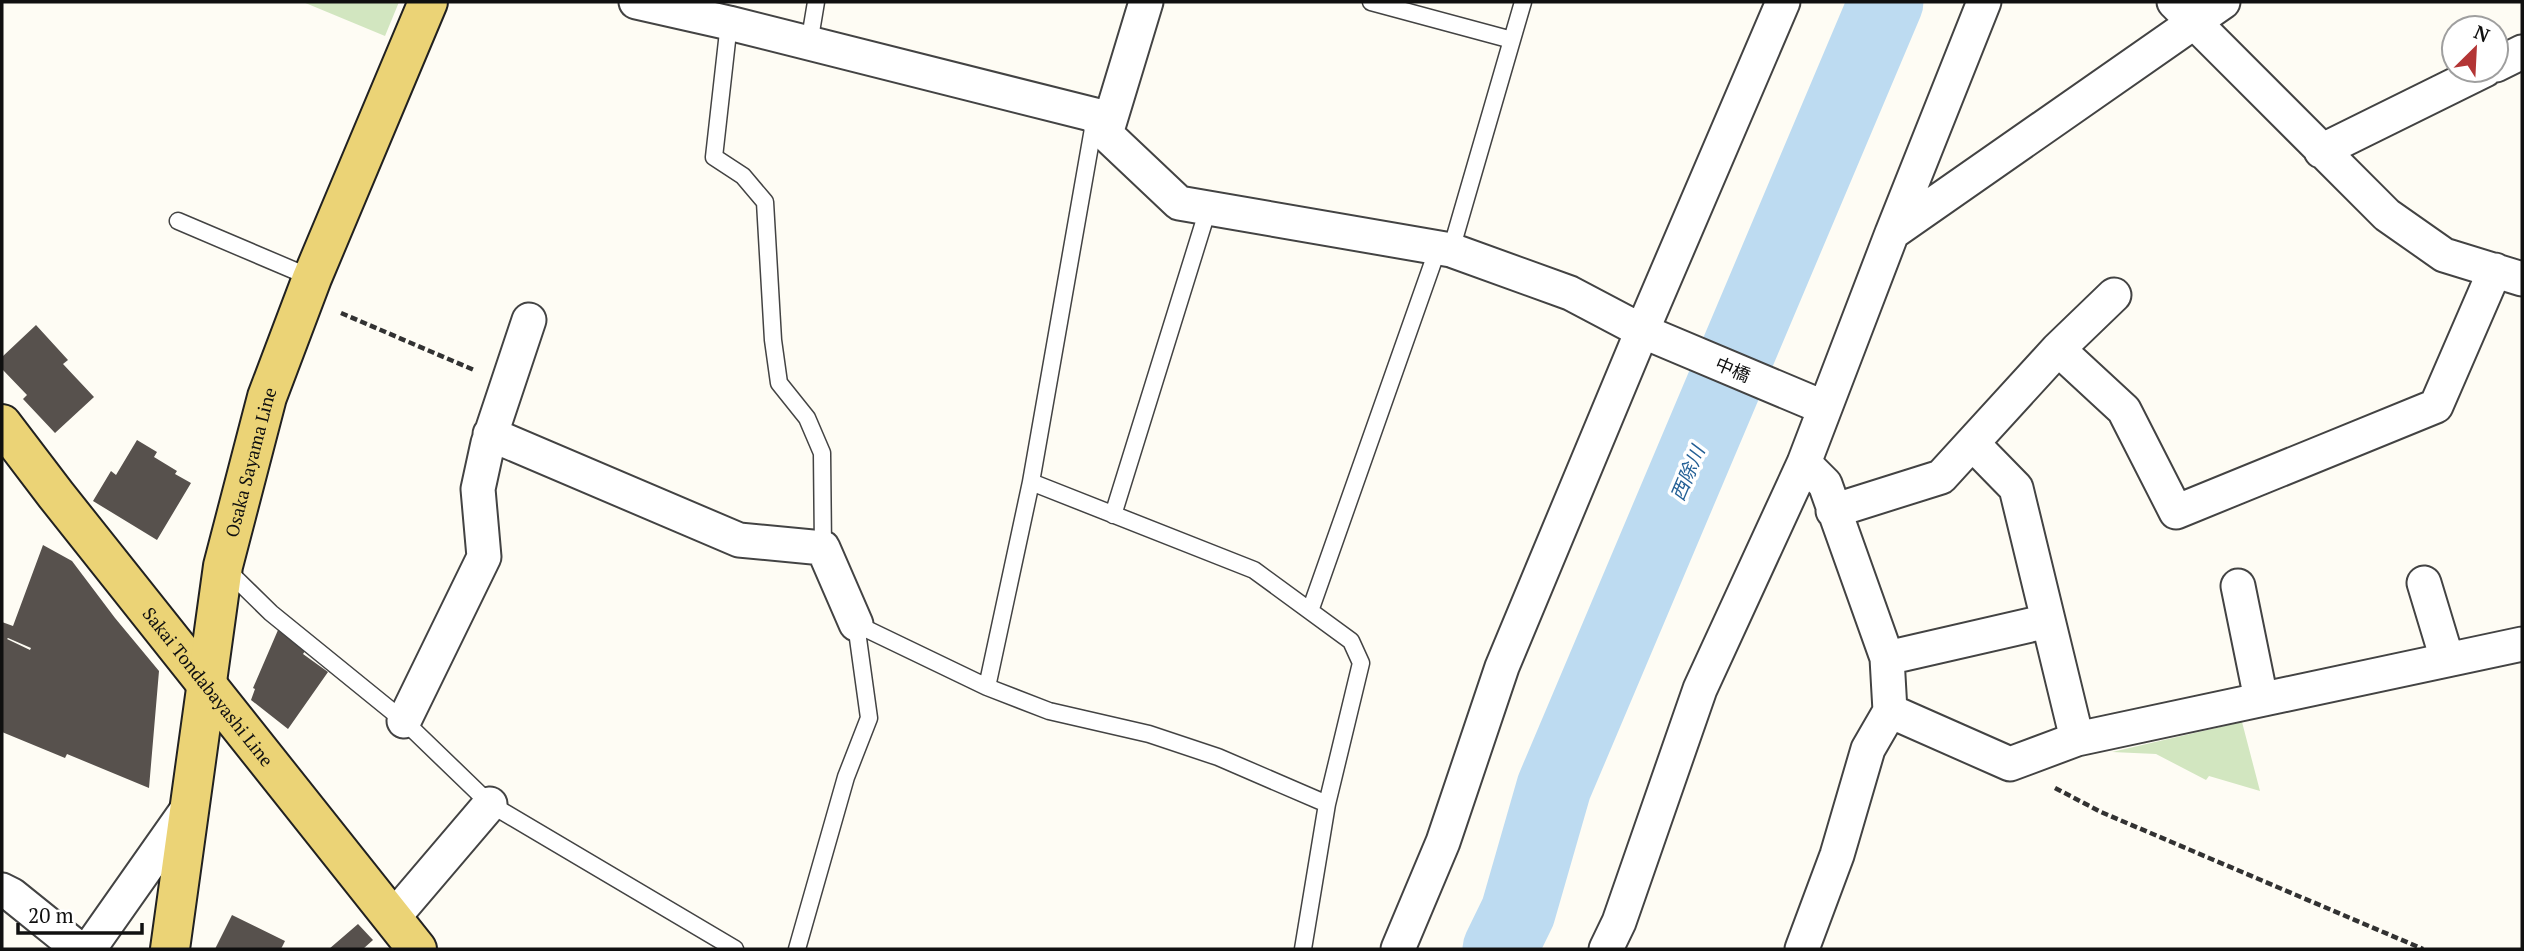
<svg xmlns="http://www.w3.org/2000/svg" width="2524" height="951" viewBox="0 0 2524 951" font-family="'PT Serif','Noto Sans JP',serif">
<rect width="100%" height="100%" fill="#fefcf4"/>
<!-- green -->
<path fill="#d2e6c0" d="M 303,2 L 399,2 L 385,36 Z
M 2242,722 L 2260,791 L 2209,776 L 2206,780 L 2156,754 L 2112,752 Z"/>
<g fill="none" stroke-linecap="round" stroke-linejoin="round">
<!-- river -->
<path stroke="#bddbf1" stroke-width="75" d="M 1500,949 L 1518,912 L 1554,787 L 1886,2"/>
</g>
<!-- building -->
<path fill="#57514d" fill-rule="evenodd" d="M 36,325 L 68,360 L 63,364 L 94,397 L 55,433 L 23,399 L 27,395 L 2,369 L 2,357 Z
M 137,440 L 157,452 L 154,457 L 177,471 L 175,474 L 191,483 L 157,540 L 93,501 L 111,471 L 116,475 Z
M 43,545 L 72,561 L 115,618 L 159,671 L 149,788 L 67,754 L 65,758 L 2,732 L 2,622 L 13,626 ZM 8,638 L 31,648 L 30,650 L 7,639 Z
M 278,630 L 305,651 L 303,654 L 328,672 L 288,729 L 251,700 L 255,689 L 253,688 Z
M 232,915 L 285,941 L 281,949 L 215,949 Z
M 358,924 L 373,940 L 363,949 L 329,949 Z"/>
<g fill="none" stroke-linecap="round" stroke-linejoin="round">
<!-- service casing -->
<g stroke="#434343" stroke-width="19">
<path id="service" d="M 1371,2 L 1512,40
M 729,23 L 714,157 L 743,176 L 765,202 L 773,340 L 779,383 L 807,418 L 822,453 L 823,548
M 809,44 L 816,2
M 178,221 L 312,278
M 1451,250 L 1523,2
M 1031,482 L 1254,570 L 1351,641 L 1361,663 L 1327,804 L 1303,949
M 1113,515 L 1208,209
M 226,569 L 271,613 L 404,721 L 490,804 L 735,949
M 1310,611 L 1438,248
M 987,687 L 1049,711 L 1149,734 L 1218,757 L 1327,804
M 797,949 L 846,777 L 869,718 L 856,624 L 987,687 L 1031,482 L 1094,123"/>
</g>
<!-- minor casing -->
<g stroke="#434343" stroke-width="37">
<path id="minor" d="M 636,2 L 729,23 L 1095,115 L 1106,134 L 1179,203 L 1451,250 L 1570,293 L 1642,331 L 1825,408
M 2174,2 L 2387,215 L 2444,255 L 2522,279
M 2496,65 L 2522,52
M 1106,134 L 1146,2
M 2321,151 L 2485,70
M 1892,233 L 1984,2
M 2058,349 L 2124,410 L 2176,512 L 2436,406 L 2495,270
M 490,434 L 739,540 L 823,548 L 856,624
M 1972,443 L 2016,488 L 2077,739
M 1833,511 L 1941,477 L 2058,349 L 2114,295
M 2424,583 L 2447,659
M 2238,586 L 2261,699
M 1887,658 L 2048,621
M 1890,711 L 2010,764 L 2077,739 L 2522,644
M 404,721 L 484,557 L 478,489 L 488,443 L 529,320
M 2,890 L 12,895 L 79,949
M 392,919 L 490,804
M 89,949 L 191,804
M 1398,949 L 1443,842 L 1502,667 L 1642,331 L 1783,2
M 1606,949 L 1619,922 L 1700,689 L 1804,463 L 1892,233 L 2223,2
M 1802,949 L 1837,855 L 1868,749 L 1890,711 L 1887,658 L 1825,484 L 1804,463"/>
</g>
<!-- primary casing -->
<g stroke="#212121" stroke-width="42">
<g id="primary">
<path id="s1" d="M 2,424 L 56,495 L 417,949"/>
<path id="s2" d="M 170,949 L 223,566 L 267,397 L 312,278 L 428,2"/>
</g>
</g>
<!-- path -->
<path stroke="#323232" stroke-width="4.5" stroke-dasharray="7 3.5" stroke-linecap="butt" d="M 341,313 L 474,370
M 2055,788 L 2101,812 L 2423,949"/>
<!-- service -->
<use href="#service" stroke="#fff" stroke-width="16"/>
<!-- minor -->
<use href="#minor" stroke="#fff" stroke-width="33"/>
<!-- primary -->
<use href="#primary" stroke="#ebd376" stroke-width="38"/>
</g>
<g text-anchor="middle" dominant-baseline="central" stroke-width="7" stroke-linejoin="round" paint-order="stroke">
<!-- street labels -->
<g font-size="18" fill="#101010" stroke="#fff">
<text transform="translate(1733 369) rotate(23)">中橋</text>
<text stroke="none"><textPath href="#s2" startOffset="494">Osaka Sayama Line</textPath></text>
<text stroke="none"><textPath href="#s1" startOffset="334">Sakai Tondabayashi Line</textPath></text>
</g>
<!-- water labels -->
<g font-size="19" font-style="italic" fill="#246096" stroke="#fff">
<text transform="translate(1687 473) rotate(-67)">西除川</text>
</g>
</g>
<!-- border -->
<rect width="2524" height="951" fill="none" stroke="#101010" stroke-width="7"/>
<!-- north arrow -->
<g transform="translate(2475 49) rotate(24)"><circle r="33" fill="#ffffff" stroke="#9f9f9f" stroke-width="2"/>
<path d="M0-5L12 26L0 18L-12 26Z" fill="#b33535"/>
<text y="-10" font-size="19" font-weight="bold" text-anchor="middle" fill="#101010">N</text>
</g>
<!-- scale -->
<path d="M18 923v10h124v-10" fill="none" stroke="#101010" stroke-width="3.5"/>
<text x="28" y="923" font-size="21" fill="#101010" stroke="#ffffff" stroke-width="5" paint-order="stroke">20 m</text>
</svg>
